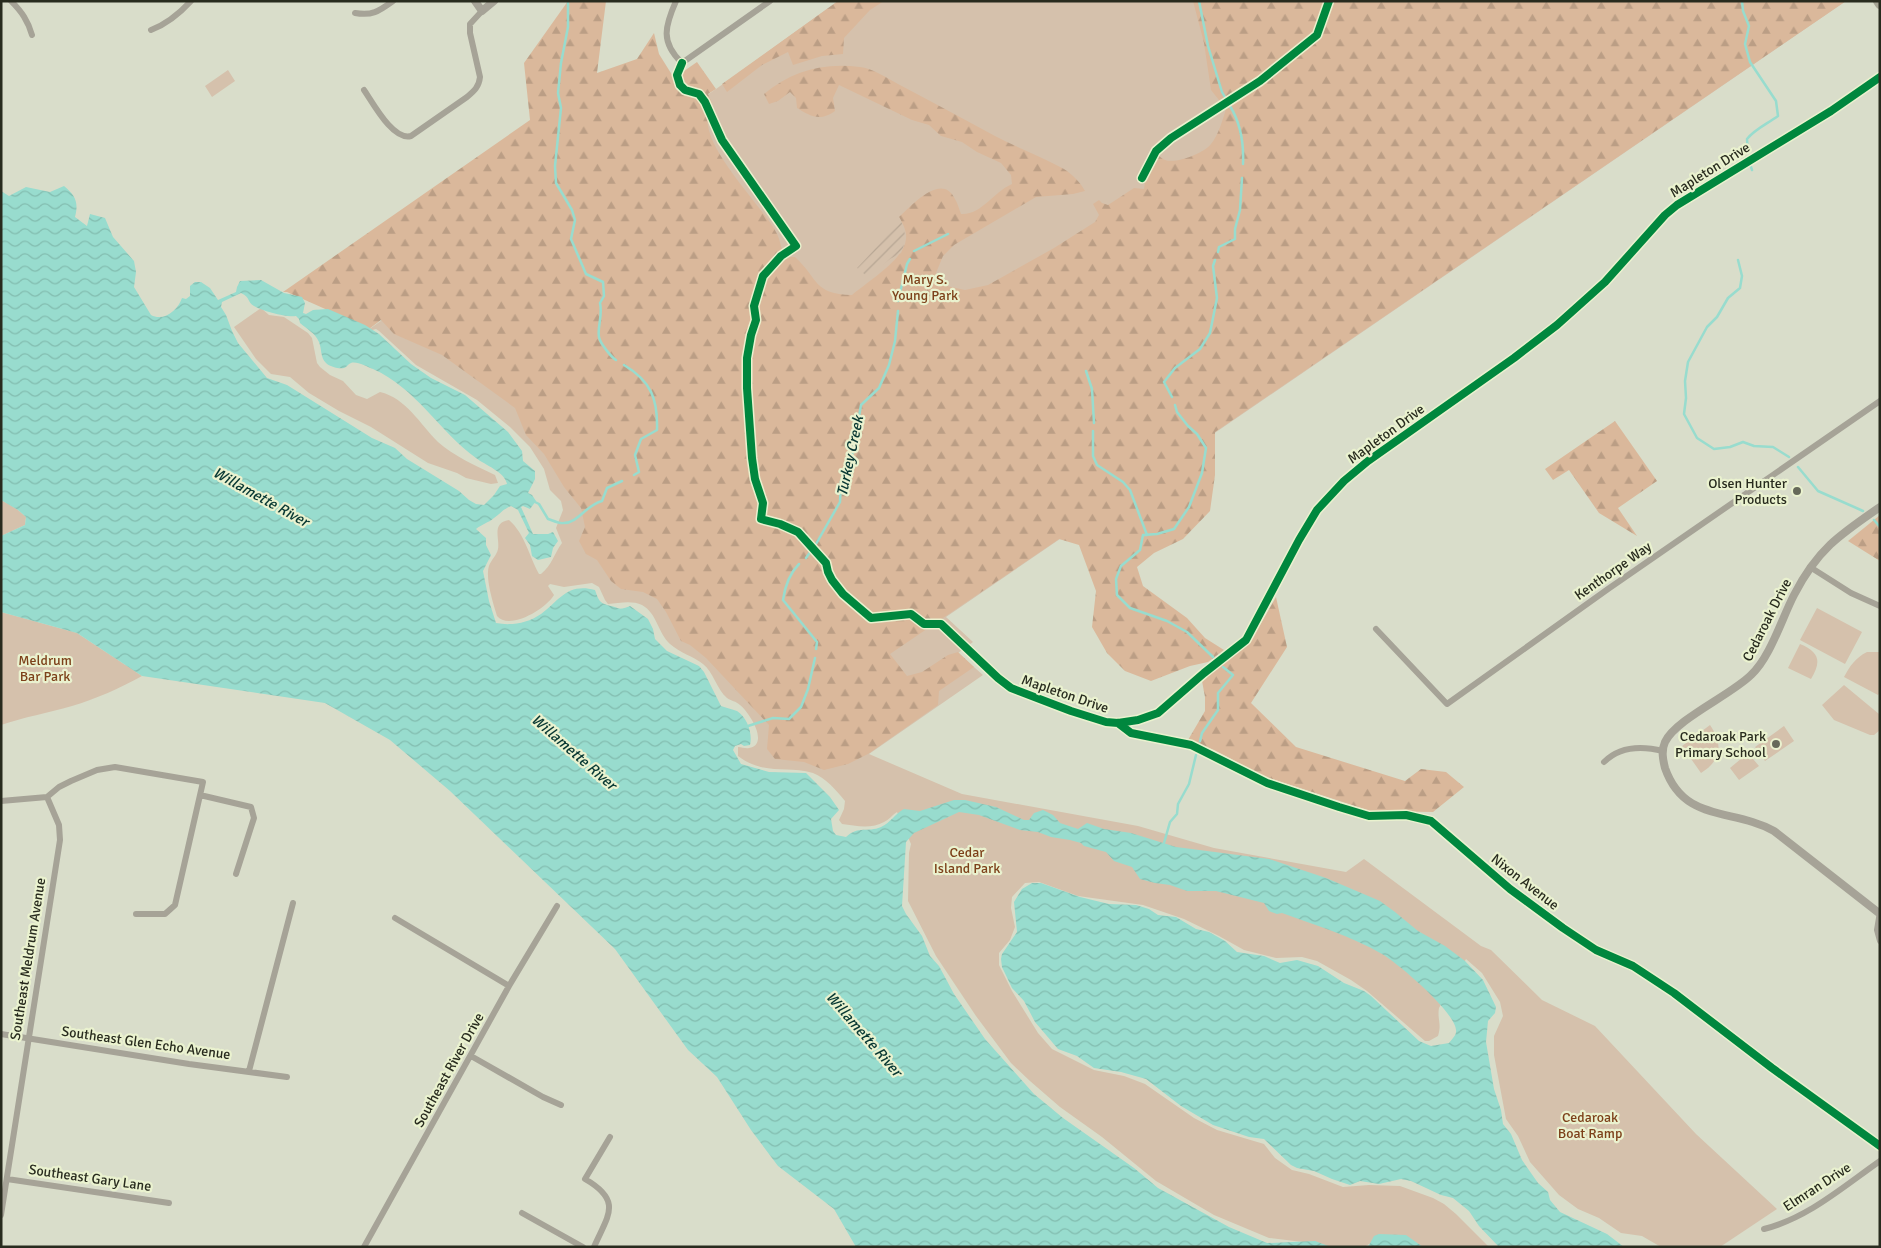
<svg xmlns="http://www.w3.org/2000/svg" width="1881" height="1248" viewBox="0 0 1881 1248" font-family="Signika,sans-serif">
<defs>
<pattern id="forest-firs" width="22" height="20" patternUnits="userSpaceOnUse" patternTransform="scale(1.25)"><rect width="22" height="20" fill="#dab89b"/><path d="M5 1l3.5 6h-7zM16 11l3.5 6h-7z" fill="#bb9e85"/></pattern>
<pattern id="garden-furrows" width="10" height="10" patternUnits="userSpaceOnUse" patternTransform="scale(1.25)"><rect width="10" height="10" fill="#d5c1ac"/><path d="M-1 1l2-2M0 10L10 0M9 11l2-2" fill="none" stroke="#b7a694"/></pattern>
<pattern id="water-waves" width="16" height="10" patternUnits="userSpaceOnUse" patternTransform="scale(1.25)"><rect width="16" height="10" fill="#98dcce"/><path d="M0 5q4-4 8 0t8 0" fill="none" stroke="#83bdb0"/></pattern>
</defs>
<rect width="100%" height="100%" fill="#d9ddca"/>
<!-- green -->
<path fill="#d5c1ac" d="M 838,1 L 1846,1 L 946,617 L 973,642 L 958,653 L 983,675 L 869,754 L 962,794 L 1138,826 L 1214,848 L 1346,872 L 1364,859 L 1481,946 L 1491,950 L 1542,1000 L 1595,1026 L 1696,1134 L 1777,1209 L 1720,1247 L 1661,1247 L 1642,1236 L 1621,1233 L 1599,1218 L 1578,1209 L 1559,1195 L 1530,1162 L 1518,1136 L 1506,1119 L 1494,1055 L 1494,1036 L 1503,1016 L 1500,1002 L 1482,973 L 1466,959 L 1439,1008 C 1437,1019 1442,1024 1438,1036 L 1429,1041 L 1425,1041 L 1367,991 L 1351,980 L 1317,961 L 1302,957 L 1276,958 L 1244,950 L 1219,936 L 1184,919 L 1143,905 L 1078,896 L 1039,882 L 1025,883 L 1012,897 L 1011,908 L 1015,927 L 1010,940 L 999,953 L 999,965 L 1012,991 L 1038,1033 L 1052,1049 L 1094,1070 L 1124,1076 L 1145,1084 L 1194,1118 L 1217,1130 L 1264,1144 L 1275,1158 L 1292,1170 L 1309,1174 L 1343,1187 L 1369,1185 L 1400,1186 L 1433,1198 L 1444,1204 L 1456,1214 L 1489,1247 L 1421,1247 L 1376,1240 L 1364,1247 L 1324,1247 L 1311,1243 L 1269,1238 L 1214,1215 L 1156,1181 L 1102,1137 L 1060,1107 L 1030,1081 L 1011,1063 L 976,1016 L 936,956 L 908,901 L 909,853 L 911,844 L 897,812 C 892,815 889,820 884,822 C 872,829 856,826 842,824 L 839,820 L 844,809 L 845,801 C 836,790 826,778 813,773 C 785,765 765,776 738,756 L 738,747 C 742,747 746,749 749,748 C 770,744 749,712 740,705 C 736,701 731,701 727,698 C 717,690 713,671 703,664 C 693,656 680,653 670,644 C 658,633 657,613 642,605 C 632,600 619,603 608,604 L 605,600 L 599,587 L 592,583 L 564,587 L 550,584 L 548,586 L 554,595 C 546,609 509,631 497,616 C 493,603 485,578 489,566 C 491,560 497,555 498,549 C 500,538 491,523 509,520 C 525,534 529,556 539,574 L 541,574 C 552,565 554,554 562,543 L 556,528 L 563,510 L 561,501 L 550,490 L 544,469 L 530,447 L 510,427 L 477,400 L 416,365 L 379,331 L 376,329 L 365,332 L 716,89 Z
M 228,70 L 235,81 L 212,97 L 205,86 Z
M 261,308 L 269,315 L 284,317 L 308,333 L 312,338 L 317,363 L 320,367 L 330,375 L 343,381 L 356,395 L 367,399 L 380,392 C 406,398 420,424 438,442 C 452,455 478,467 495,475 L 498,483 L 491,484 L 466,478 L 457,473 L 428,463 L 371,427 L 339,411 L 309,393 L 290,377 L 271,374 L 256,359 L 234,327 Z
M 1,500 L 18,510 L 26,517 L 25,525 L 1,536 Z
M 1817,608 L 1862,632 L 1845,664 L 1800,640 Z
M 1,612 L 77,633 L 142,676 C 120,688 96,699 72,706 C 48,713 24,717 1,725 Z
M 1800,644 C 1819,652 1822,661 1811,679 L 1788,668 Z
M 1867,652 L 1880,652 L 1880,692 L 1878,695 L 1844,677 C 1850,666 1855,658 1867,652 Z
M 1844,685 L 1879,714 L 1880,730 L 1874,735 L 1870,735 L 1834,720 L 1822,705 Z
M 1710,725 C 1723,744 1722,760 1701,773 L 1682,746 Z
M 1784,726 L 1794,741 L 1765,761 L 1755,747 Z
M 1748,753 L 1759,766 L 1739,780 L 1730,768 Z"/>
<!-- forest -->
<path fill="url(#forest-firs)" d="M 568,1 L 606,1 L 597,73 L 637,59 L 654,33 L 659,54 L 674,78 L 697,62 L 716,89 L 708,94 L 712,103 C 710,106 708,110 708,114 C 701,147 760,203 776,232 C 781,240 780,249 786,257 L 795,257 C 819,279 813,294 852,295 C 867,282 904,260 906,239 C 907,231 903,224 899,217 C 911,206 942,171 955,199 C 958,204 959,209 961,214 C 982,215 993,192 1012,184 L 1011,175 L 1001,163 L 977,152 L 962,142 L 941,136 L 929,125 L 912,120 L 839,85 L 833,98 L 835,111 C 820,122 810,116 797,108 L 796,98 L 790,92 L 778,101 L 769,104 L 764,94 C 791,71 824,62 860,67 C 872,68 887,78 898,84 C 931,101 963,119 995,136 C 1018,148 1042,157 1064,169 C 1073,175 1080,182 1085,191 L 1073,194 L 1036,197 L 954,245 L 943,256 L 936,273 L 947,286 L 965,290 L 988,285 L 1054,248 L 1095,222 L 1099,215 L 1093,204 L 1099,200 L 1102,203 L 1108,205 L 1134,188 L 1144,189 L 1146,175 L 1157,153 C 1159,156 1162,159 1165,160 C 1177,164 1204,153 1211,144 C 1218,136 1223,119 1226,109 L 1211,90 L 1204,43 L 1193,1 L 1846,1 L 1215,432 L 1215,475 L 1210,511 L 1183,539 L 1154,553 L 1137,567 L 1143,586 L 1187,618 L 1205,638 L 1224,650 L 1208,662 L 1190,666 L 1151,681 L 1125,671 L 1107,653 L 1092,627 L 1096,591 L 1079,545 L 1059,539 L 890,654 L 907,676 L 922,672 L 948,655 L 958,652 L 974,667 L 939,691 L 938,705 L 868,754 L 848,764 L 824,770 L 804,762 L 775,759 L 767,749 L 769,725 L 706,658 L 690,645 L 681,641 L 666,612 L 657,599 L 643,592 L 621,589 L 611,581 L 597,560 L 586,554 L 579,541 L 585,527 L 581,508 L 564,487 L 544,454 L 526,435 L 515,408 L 442,355 L 394,334 L 381,320 L 365,332 L 332,312 L 287,292 L 283,292 L 530,120 L 524,63 Z
M 838,1 L 884,1 L 870,10 L 844,38 L 843,54 L 822,56 L 793,65 L 788,52 L 762,65 L 727,92 L 722,84 Z
M 1615,421 L 1657,481 L 1618,508 L 1637,536 L 1599,513 L 1569,470 L 1553,480 L 1545,469 Z
M 1880,515 L 1880,561 L 1848,541 Z
M 1276,597 L 1287,647 L 1251,703 L 1296,747 L 1405,781 L 1421,769 L 1446,772 L 1464,787 L 1433,812 L 1370,811 L 1266,777 L 1214,750 L 1188,740 L 1205,711 L 1205,697 L 1202,681 L 1253,637 Z"/>
<!-- garden -->
<path fill="url(#garden-furrows)" d="M 899,217 C 906,231 907,239 901,253 L 890,259 L 868,277 L 857,268 L 883,240 Z"/>
<!-- water -->
<path fill="url(#water-waves)" fill-rule="evenodd" d="M 64,186 C 75,195 79,202 75,217 L 87,226 L 90,214 L 105,218 L 113,237 L 134,261 L 136,272 L 134,287 L 151,315 C 164,322 178,310 182,298 L 186,299 L 190,296 L 190,286 L 195,282 L 201,282 L 210,288 L 218,300 L 236,292 L 237,287 L 240,281 L 261,280 L 284,293 L 302,297 L 305,303 L 303,313 L 306,314 L 313,310 L 328,309 L 365,325 L 379,334 L 411,364 L 431,378 L 465,395 L 508,432 L 522,451 L 523,461 L 535,471 L 535,479 L 528,493 L 532,495 L 536,501 L 530,509 L 523,506 L 521,507 L 533,534 L 548,534 L 553,532 L 558,541 L 553,548 L 551,557 L 538,560 L 532,556 L 530,545 L 525,538 L 529,533 L 518,510 L 511,506 C 503,509 500,514 494,518 C 488,523 482,524 476,529 L 486,538 L 486,545 L 491,555 L 483,571 L 489,601 L 496,623 C 512,626 528,623 541,614 C 560,600 567,583 595,590 C 599,601 599,603 611,606 C 622,609 619,610 630,606 L 648,619 L 653,629 L 655,639 L 667,651 L 699,666 L 704,672 L 721,706 C 726,708 732,709 737,711 C 747,717 753,734 750,745 L 744,746 L 741,744 L 735,746 L 733,750 L 741,764 L 769,772 L 806,773 L 830,797 L 839,810 L 831,819 L 833,831 L 836,835 L 846,837 C 859,825 867,833 881,827 C 890,823 895,814 904,809 L 920,811 L 954,800 L 965,800 L 996,807 L 1024,820 L 1029,820 L 1034,813 L 1043,810 L 1053,815 L 1060,823 L 1078,829 L 1087,823 L 1104,829 L 1131,833 L 1176,847 L 1269,859 L 1326,878 L 1380,901 L 1395,912 L 1418,931 L 1445,946 L 1465,961 L 1483,980 L 1496,1007 L 1495,1013 L 1488,1021 L 1486,1042 L 1494,1089 L 1501,1110 L 1503,1124 L 1511,1134 L 1522,1160 L 1538,1183 L 1548,1192 L 1550,1200 L 1560,1212 L 1607,1234 L 1624,1247 L 1499,1247 L 1479,1226 L 1469,1211 L 1453,1198 L 1441,1195 L 1411,1181 L 1401,1179 L 1379,1184 L 1360,1181 L 1350,1185 L 1332,1179 L 1314,1171 L 1297,1168 L 1291,1165 L 1264,1139 L 1249,1137 L 1213,1125 L 1181,1106 L 1146,1079 L 1121,1072 L 1094,1068 L 1077,1056 L 1058,1049 L 1035,1022 L 1024,1001 L 1012,988 L 1002,967 L 1001,959 L 1002,954 L 1017,932 L 1014,902 L 1022,889 L 1032,883 L 1041,883 L 1080,897 L 1109,904 L 1136,905 L 1149,909 L 1158,915 L 1176,917 L 1196,929 L 1209,932 L 1225,941 L 1237,952 L 1264,956 L 1280,963 L 1297,960 L 1318,966 L 1344,983 L 1364,991 L 1371,996 L 1419,1041 L 1431,1046 L 1449,1043 C 1451,1040 1457,1035 1456,1030 C 1455,1012 1399,964 1382,954 C 1351,936 1315,925 1282,913 L 1277,914 L 1269,911 L 1264,903 L 1216,891 L 1187,891 L 1170,885 L 1155,883 L 1140,879 L 1132,867 L 1114,861 L 1106,852 L 1084,846 L 1081,843 L 1070,840 L 1051,837 L 1038,832 L 1020,830 L 979,815 L 959,812 L 914,833 L 906,842 L 902,906 L 906,914 L 922,936 L 930,956 L 939,966 L 954,994 L 985,1039 L 1034,1094 L 1063,1118 L 1134,1168 L 1158,1188 L 1229,1227 L 1267,1243 L 1315,1241 L 1331,1247 L 856,1247 L 834,1209 L 778,1166 L 751,1130 L 717,1077 L 688,1050 L 615,949 L 450,791 L 390,740 L 325,703 L 142,676 L 77,633 L 1,612 L 1,536 L 25,525 L 26,517 L 18,510 L 1,500 L 1,191 L 9,196 L 26,187 L 50,192 ZM 241,293 C 251,298 247,302 254,306 C 262,311 288,318 296,316 L 299,319 L 300,323 C 307,329 315,333 319,342 C 322,349 320,357 326,363 C 330,367 339,369 344,368 C 347,367 348,364 351,363 C 357,361 367,367 373,369 C 416,388 439,431 476,458 C 485,465 505,472 507,484 L 500,486 L 494,495 L 484,505 L 476,504 L 469,500 L 459,491 L 407,459 L 395,448 L 372,438 L 287,385 L 267,378 L 238,343 L 232,331 L 226,315 L 221,307 L 222,302 Z
M 1379,1234 L 1406,1235 L 1423,1247 L 1368,1247 L 1374,1236 Z"/>
<g fill="none" stroke-linecap="round" stroke-linejoin="round">
<!-- stream -->
<path stroke="#98dcce" stroke-width="2.5" d="M 568,1 L 568,27 L 561,63 L 558,93 L 561,108 L 555,166 L 556,183 L 572,210 L 575,220 L 571,239 L 586,274 L 603,282 L 604,296 L 600,303 C 603,316 597,327 599,337 C 600,343 611,357 616,360
M 1199,1 L 1208,46 L 1222,92 L 1226,99
M 1742,1 L 1743,11 L 1749,26 L 1745,44 L 1750,62 L 1776,101 L 1778,116 C 1767,124 1755,129 1747,139 L 1748,153
M 1230,106 C 1241,124 1244,143 1243,164
M 1751,167 L 1752,170
M 914,251 L 948,234
M 1218,252 L 1219,247 L 1235,239 L 1235,229 L 1240,210 L 1242,178
M 1738,260 L 1742,276 L 1740,288 L 1728,298 L 1717,317 L 1707,327 L 1688,362 L 1685,381 L 1686,398 L 1684,414 L 1697,438 L 1714,449 L 1730,447 L 1743,442 L 1754,446 L 1773,447 L 1789,457
M 898,301 L 907,264 L 910,259
M 624,365 C 651,381 658,399 657,430 L 641,439 L 635,455 L 639,472 L 634,475
M 1086,371 L 1092,389 L 1094,423
M 1172,397 L 1164,382 L 1175,368 L 1200,349 L 1210,333 L 1217,298 L 1213,266 L 1215,260
M 1175,405 L 1177,412 L 1188,426 L 1197,434 L 1206,448 L 1202,473 L 1189,507 L 1174,529 L 1157,534 L 1143,535 L 1140,550 L 1121,566 L 1116,579 L 1117,595 L 1130,608 L 1167,621 L 1187,632 L 1213,657
M 1093,431 L 1093,456 L 1097,465 L 1123,482 L 1130,490 L 1147,535
M 1798,467 L 1818,491 L 1863,511
M 535,502 L 539,504 L 548,519 C 552,520 559,524 564,523 C 578,523 586,505 602,501 L 607,488 L 622,481
M 1874,520 L 1880,527
M 816,544 L 840,502 L 841,481 L 852,456 L 861,405 L 879,388 L 889,365 L 895,341 L 898,311
M 806,558 L 811,551
M 799,564 C 789,574 785,586 783,600 L 817,642 L 816,649
M 748,726 L 773,718 L 789,719 L 801,707 L 808,689 L 815,658
M 1200,741 L 1202,733 L 1218,710 L 1218,693 L 1233,675 L 1223,667
M 1164,843 L 1170,822 L 1177,814 L 1178,804 L 1189,784 L 1196,755"/>
<!-- minor -->
<path stroke="#a6a397" stroke-width="6" d="M 11,1 C 22,12 28,21 32,35
M 676,1 C 665,26 660,42 682,63 L 770,1
M 355,13 C 373,16 379,11 393,1
M 151,30 C 167,24 180,13 191,1
M 364,90 C 373,103 393,141 411,136 L 467,97 C 474,91 479,87 480,77 L 470,33 L 470,24 L 482,11
M 1810,567 L 1851,593 L 1880,606
M 941,624 L 998,678 L 1011,688 L 1071,711 L 1106,722 L 1118,723 L 1150,717 L 1162,710 L 1204,673 L 1246,640 L 1299,540 L 1317,510 L 1344,481 L 1368,461 C 1439,411 1515,364 1579,306 C 1611,278 1637,245 1665,215 L 1677,205 L 1831,111 L 1880,77
M 1376,629 L 1447,704 L 1608,589 L 1880,401
M 1118,723 L 1131,733 L 1191,745 L 1267,783 L 1339,807 L 1369,816 L 1406,815 L 1431,821 L 1510,889 L 1563,928 L 1596,950 L 1633,966 L 1674,993 L 1772,1068 L 1880,1146
M 1604,762 C 1620,746 1643,746 1663,751
M 200,795 L 251,807 L 254,818 L 236,874
M 1,801 L 47,797 L 59,787 L 71,781 L 97,770 L 115,767 L 203,782 L 175,905 L 165,914 L 136,914
M 1880,912 L 1877,930 L 1880,941
M 395,918 L 509,986
M 1,1034 L 189,1064 L 287,1077
M 471,1056 L 543,1097 L 561,1105
M 249,1071 L 293,903
M 7,1179 L 169,1203
M 522,1213 L 583,1247
M 1,1215 L 60,840 L 59,825 L 47,797
M 1764,1229 C 1808,1218 1844,1186 1880,1161
M 364,1247 L 509,986 L 557,906
M 594,1247 C 608,1215 623,1201 585,1179 L 610,1137"/>
<!-- tertiary -->
<path stroke="#a6a397" stroke-width="8" d="M 475,1 L 482,11 L 494,1
M 1879,913 L 1774,831 C 1733,808 1684,823 1665,768 C 1663,760 1661,751 1665,742 C 1676,719 1731,695 1751,675 C 1770,658 1782,618 1794,595 C 1817,550 1839,535 1880,507"/>
<!-- primary -->
<path stroke="#a6a494" stroke-width="10" d="M 1878,1 L 1880,4"/>
<!-- cycleway casing -->
<g stroke="#eaf2cf" stroke-width="11">
<path id="cycleway" d="M 682,63 L 677,75 L 680,85 L 685,90 L 699,94 L 705,102 L 722,140 L 796,246 L 781,256 L 763,276 L 754,306 L 756,320 L 751,335 L 747,358 L 747,388 L 752,458 L 755,479 L 763,503 L 761,519 L 780,524 L 798,532 L 826,563 L 828,572 L 832,580 L 843,594 L 871,618 L 911,614 L 924,624 L 941,624 L 998,678 L 1011,688 L 1071,711 L 1106,722 L 1118,723 L 1138,720 L 1158,713 L 1204,673 L 1246,640 L 1299,540 L 1317,510 L 1344,481 L 1368,461 L 1514,358 L 1557,325 L 1605,282 L 1665,215 L 1677,205 L 1831,111 L 1880,77
M 1142,178 L 1156,151 L 1171,138 L 1260,81 L 1317,35 L 1329,1
M 1118,723 L 1131,733 L 1191,745 L 1267,783 L 1339,807 L 1369,816 L 1406,815 L 1431,821 L 1510,889 L 1563,928 L 1596,950 L 1633,966 L 1674,993 L 1772,1068 L 1880,1146"/>
</g>
<!-- cycleway -->
<use href="#cycleway" stroke="#00873e" stroke-width="8"/>
</g>
<!-- markers -->
<g fill="#66695a" stroke="#eaf2cf" stroke-width="2">
<circle cx="1797" cy="491" r="5"/>
<circle cx="1776" cy="744" r="5"/>
</g>
<g text-anchor="middle" dominant-baseline="central" stroke-width="4.5" stroke-linejoin="round" paint-order="stroke">
<!-- street labels -->
<g font-size="14" fill="#282b1e" stroke="#eaf2cf">
<text transform="translate(1710 170) rotate(-32)">Mapleton Drive</text>
<text transform="translate(1386 434) rotate(-36)">Mapleton Drive</text>
<text transform="translate(1613 571) rotate(-35)">Kenthorpe Way</text>
<text transform="translate(1767 620) rotate(-63)">Cedaroak Drive</text>
<text transform="translate(1065 694) rotate(19)">Mapleton Drive</text>
<text transform="translate(1525 882) rotate(38)">Nixon Avenue</text>
<text transform="translate(28 959) rotate(-81)">Southeast Meldrum Avenue</text>
<text transform="translate(146 1043) rotate(8)">Southeast Glen Echo Avenue</text>
<text transform="translate(449 1070) rotate(-61)">Southeast River Drive</text>
<text transform="translate(90 1178) rotate(8)">Southeast Gary Lane</text>
<text transform="translate(1817 1187) rotate(-33)">Elmran Drive</text>
</g>
<!-- park labels -->
<g font-size="14" fill="#7d411a" stroke="#eaf2cf">
<text x="925" y="279">Mary S.<tspan x="925" dy="16">Young Park</tspan></text>
<text x="45" y="660">Meldrum<tspan x="45" dy="16">Bar Park</tspan></text>
<text x="967" y="852">Cedar<tspan x="967" dy="16">Island Park</tspan></text>
<text x="1590" y="1117">Cedaroak<tspan x="1590" dy="16">Boat Ramp</tspan></text>
</g>
<!-- poi labels -->
<g font-size="14" fill="#282b1e" stroke="#eaf2cf" text-anchor="end">
<text x="1787" y="483">Olsen Hunter<tspan x="1787" dy="16">Products</tspan></text>
<text x="1766" y="736">Cedaroak Park<tspan x="1766" dy="16">Primary School</tspan></text>
</g>
<!-- water labels -->
<g font-size="15" font-style="italic" fill="#083833" stroke="#eaf2cf">
<text transform="translate(850 456) rotate(-78)">Turkey Creek</text>
<text transform="translate(261 497) rotate(29)">Willamette River</text>
<text transform="translate(574 752) rotate(41)">Willamette River</text>
<text transform="translate(864 1034) rotate(49)">Willamette River</text>
</g>
</g>
<!-- border -->
<rect width="1881" height="1248" fill="none" stroke="#282b1e" stroke-width="5"/>
</svg>
